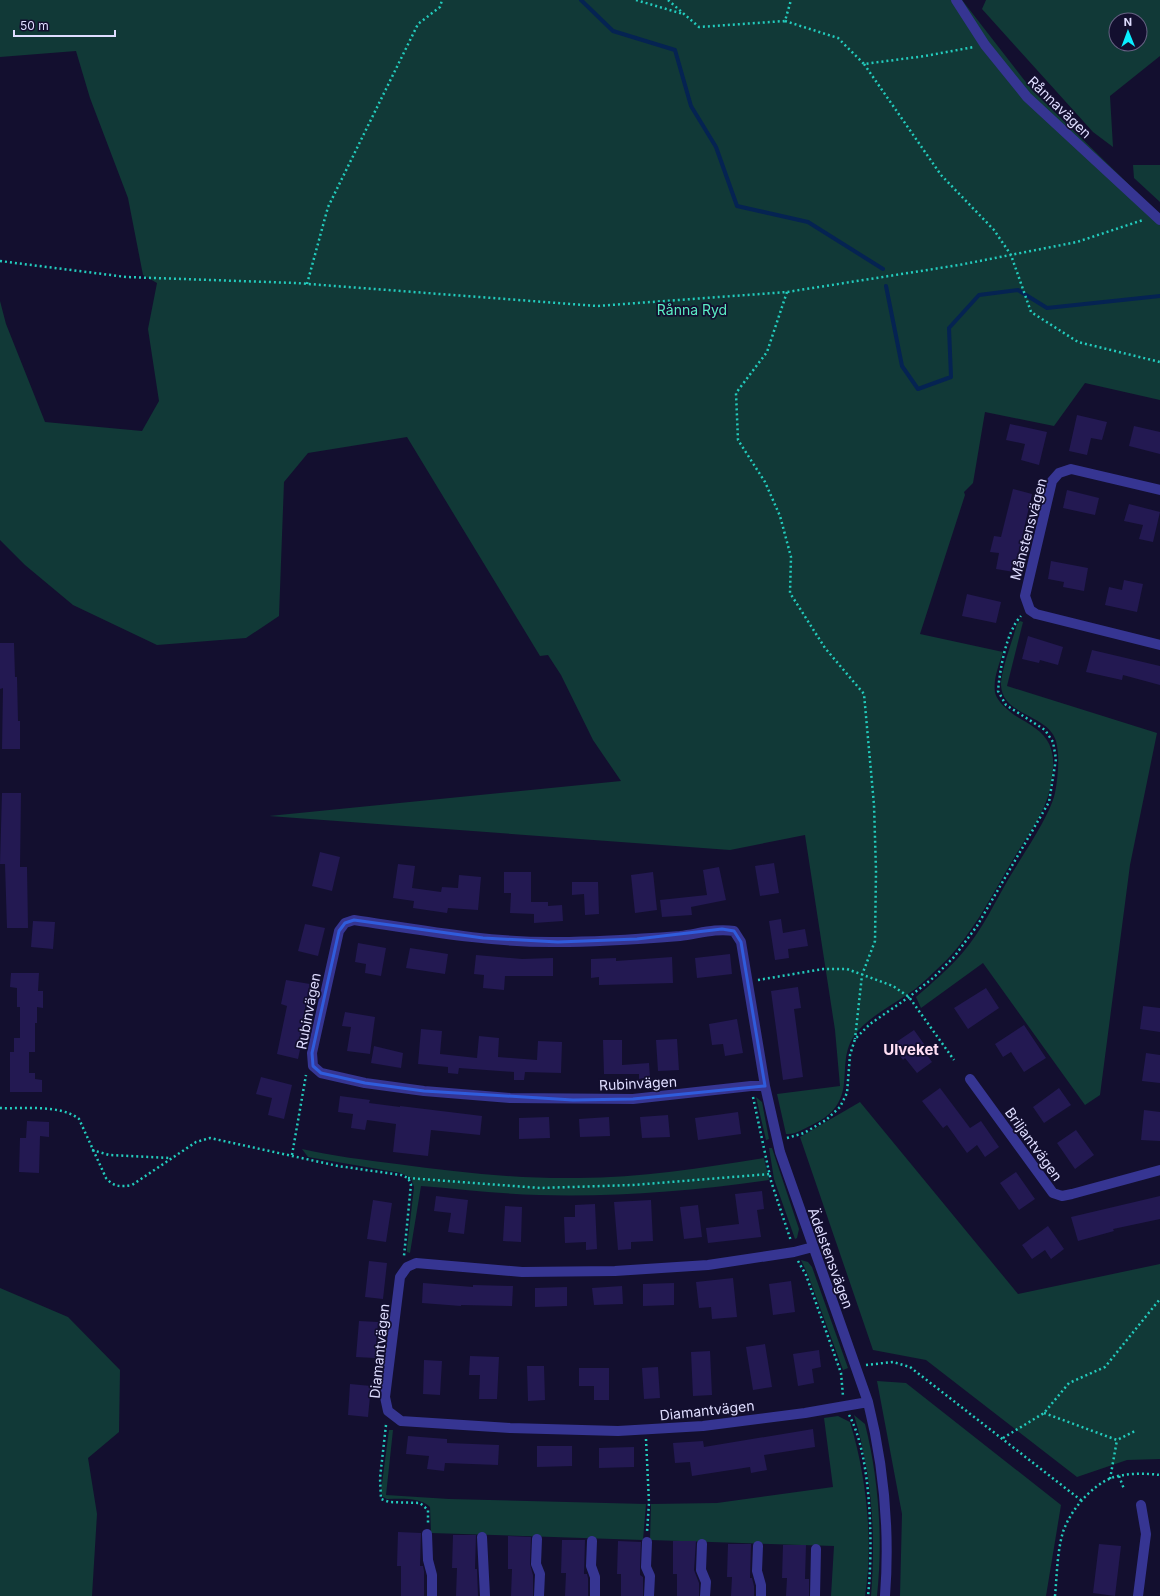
<svg xmlns="http://www.w3.org/2000/svg" width="1160" height="1596" viewBox="0 0 1160 1596" font-family="Inter,sans-serif">
<rect width="100%" height="100%" fill="#130f2f"/>
<!-- green -->
<path fill="#113937" fill-rule="evenodd" d="M 0,0 L 962,0 L 1032,90 L 1160,215 L 1160,400 L 1085,383 L 1054,426 L 985,412 L 973,483 L 964,492 L 965,495 L 920,634 L 1003,652 C 999,665 993,679 995,692 C 996,698 1002,705 1007,709 C 1015,717 1026,721 1035,728 C 1057,743 1055,766 1050,789 C 1045,812 1029,833 1017,853 C 992,894 971,940 934,972 C 926,980 917,988 908,994 C 891,1006 872,1015 858,1031 C 830,1062 865,1100 812,1125 C 803,1129 795,1135 786,1134 L 777,1094 L 840,1086 L 835,1030 L 805,835 L 730,850 L 269,816 L 621,781 L 593,740 L 561,675 L 548,655 L 540,656 L 407,437 L 308,453 L 284,482 L 279,616 L 246,638 L 157,645 L 73,605 L 25,565 L 0,540 L 0,301 L 6,324 L 45,422 L 142,431 L 159,401 L 148,329 L 157,283 L 143,275 L 128,198 L 90,98 L 76,51 L 0,57 Z
M 986,0 L 1160,0 L 1160,56 L 1110,96 L 1113,147 L 1093,132 L 982,9 ZM 1116,20 L 1140,20 L 1140,44 L 1116,44 Z
M 1133,165 L 1160,165 L 1160,202 L 1134,178 Z
M 1020,621 L 1023,622 L 1007,686 L 1157,733 L 1130,865 L 1100,1095 L 1085,1105 L 983,963 L 921,1008 L 916,997 C 933,982 950,968 964,951 C 982,930 995,902 1009,878 C 1022,856 1050,816 1055,793 C 1058,777 1060,757 1056,741 C 1048,714 1002,716 1001,685 C 1001,670 1013,639 1017,624 Z
M 756,1097 L 762,1102 L 769,1139 L 766,1140 Z
M 860,1102 L 1018,1294 L 1160,1264 L 1160,1459 L 1127,1460 L 1077,1477 L 926,1360 L 873,1350 L 800,1137 Z
M 769,1148 L 772,1148 L 799,1229 L 797,1238 L 795,1239 L 774,1179 Z
M 302,1149 C 333,1156 365,1160 397,1164 C 457,1172 517,1179 578,1178 C 640,1178 702,1168 764,1158 L 769,1180 C 693,1191 616,1197 539,1195 C 500,1194 460,1189 421,1186 L 410,1253 L 407,1252 L 407,1248 L 414,1187 L 411,1178 L 401,1173 L 308,1157 Z
M 801,1260 L 808,1262 L 812,1267 L 848,1368 L 843,1370 L 808,1275 Z
M 0,1288 L 68,1317 L 120,1370 L 119,1432 L 88,1458 L 97,1514 L 92,1596 L 0,1596 Z
M 877,1381 L 906,1383 L 1061,1505 L 1046,1596 L 900,1596 L 902,1514 Z
M 854,1415 L 865,1424 C 879,1479 883,1540 877,1596 L 871,1596 C 876,1535 872,1474 854,1415 Z
M 838,1416 L 850,1422 C 866,1474 874,1541 865,1596 L 831,1596 L 834,1546 L 650,1540 L 651,1504 L 717,1503 L 833,1487 L 824,1418 Z
M 389,1430 L 393,1430 L 386,1495 L 449,1499 L 646,1504 L 643,1540 L 431,1533 L 430,1507 C 419,1497 402,1499 387,1499 L 383,1497 L 381,1491 Z"/>
<g fill="none" stroke-linecap="round" stroke-linejoin="round">
<!-- stream -->
<path stroke="#052352" stroke-width="4" d="M 581,0 L 613,31 L 675,50 L 691,106 L 716,147 L 737,206 L 808,222 L 883,269
M 886,286 L 902,366 L 918,389 L 951,377 L 949,328 L 979,295 L 1018,290 L 1047,308 L 1160,296"/>
</g>
<!-- building -->
<path fill="#231952" d="M 1077,415 L 1107,422 L 1102,440 L 1091,438 L 1087,455 L 1069,451 Z
M 1010,424 L 1047,432 L 1039,465 L 1021,460 L 1025,444 L 1006,440 Z
M 1134,426 L 1160,432 L 1160,454 L 1129,446 Z
M 1013,489 L 1032,494 L 1014,572 L 996,569 L 999,553 L 990,552 L 994,536 L 1001,537 Z
M 1067,490 L 1099,498 L 1095,515 L 1063,508 Z
M 1129,504 L 1160,512 L 1153,542 L 1139,539 L 1143,525 L 1124,521 Z
M 1051,561 L 1088,568 L 1084,591 L 1063,587 L 1064,582 L 1048,579 Z
M 1124,580 L 1143,584 L 1137,612 L 1105,605 L 1109,587 L 1122,590 Z
M 967,594 L 1001,602 L 996,623 L 962,616 Z
M 1028,636 L 1063,647 L 1058,665 L 1040,660 L 1039,663 L 1022,659 Z
M 0,643 L 14,643 L 15,677 L 17,677 L 18,721 L 20,721 L 20,749 L 2,749 L 3,688 L 0,689 Z
M 1092,650 L 1160,666 L 1160,685 L 1123,675 L 1122,680 L 1086,672 Z
M 2,793 L 21,793 L 20,867 L 27,867 L 28,928 L 7,928 L 5,864 L 0,864 Z
M 320,852 L 340,857 L 332,891 L 312,886 Z
M 774,863 L 779,893 L 760,896 L 755,866 Z
M 398,864 L 415,866 L 412,888 L 441,892 L 442,887 L 458,888 L 459,875 L 481,877 L 478,910 L 448,908 L 447,913 L 413,908 L 414,901 L 393,898 Z
M 719,867 L 726,900 L 691,907 L 692,915 L 662,917 L 660,900 L 707,895 L 703,870 Z
M 504,872 L 531,872 L 531,902 L 548,902 L 548,906 L 562,905 L 563,921 L 534,923 L 534,914 L 510,913 L 511,893 L 504,893 Z
M 653,872 L 657,910 L 635,913 L 631,875 Z
M 572,882 L 598,882 L 599,914 L 585,915 L 584,894 L 572,895 Z
M 781,919 L 783,933 L 805,929 L 808,946 L 788,949 L 789,958 L 775,960 L 769,921 Z
M 33,921 L 55,922 L 53,949 L 31,947 Z
M 305,924 L 325,928 L 318,956 L 298,951 Z
M 358,943 L 386,948 L 381,976 L 365,973 L 366,964 L 355,962 Z
M 410,948 L 448,954 L 445,974 L 406,968 Z
M 730,954 L 732,974 L 697,978 L 695,958 Z
M 476,955 L 522,959 L 553,958 L 553,976 L 505,976 L 504,990 L 483,988 L 484,975 L 474,974 Z
M 672,957 L 673,983 L 599,985 L 599,977 L 591,978 L 591,959 L 616,958 L 616,961 Z
M 11,973 L 39,973 L 38,991 L 43,991 L 43,1008 L 37,1007 L 37,1023 L 35,1023 L 35,1052 L 29,1052 L 29,1073 L 35,1073 L 35,1079 L 42,1080 L 42,1092 L 10,1092 L 10,1052 L 14,1052 L 14,1038 L 20,1038 L 20,1007 L 17,1007 L 17,988 L 10,987 Z
M 286,980 L 310,984 L 302,1025 L 305,1026 L 298,1059 L 277,1054 L 287,1006 L 281,1004 Z
M 798,987 L 801,1008 L 794,1009 L 803,1077 L 783,1080 L 771,991 Z
M 986,988 L 999,1008 L 968,1029 L 954,1008 Z
M 1143,1006 L 1160,1008 L 1160,1032 L 1140,1029 Z
M 345,1012 L 375,1017 L 370,1054 L 347,1051 L 351,1027 L 342,1026 Z
M 737,1019 L 743,1053 L 725,1056 L 723,1044 L 712,1045 L 709,1024 Z
M 1024,1025 L 1046,1058 L 1024,1072 L 1011,1052 L 1003,1057 L 995,1044 Z
M 421,1029 L 442,1031 L 440,1054 L 477,1058 L 479,1036 L 499,1038 L 498,1057 L 537,1060 L 538,1041 L 562,1042 L 561,1073 L 525,1072 L 524,1080 L 514,1080 L 514,1072 L 459,1068 L 458,1074 L 448,1073 L 448,1067 L 418,1064 Z
M 914,1030 L 924,1044 L 921,1047 L 932,1062 L 917,1073 L 905,1058 L 903,1060 L 892,1045 Z
M 677,1039 L 679,1070 L 658,1071 L 656,1040 Z
M 603,1040 L 622,1040 L 622,1065 L 649,1063 L 650,1077 L 639,1079 L 639,1074 L 604,1074 Z
M 374,1046 L 403,1053 L 401,1068 L 371,1063 Z
M 1146,1053 L 1160,1055 L 1160,1083 L 1142,1081 Z
M 261,1077 L 292,1085 L 284,1119 L 268,1115 L 272,1098 L 256,1094 Z
M 940,1088 L 970,1128 L 981,1121 L 999,1147 L 985,1157 L 977,1145 L 967,1153 L 947,1125 L 943,1128 L 922,1101 Z
M 1059,1088 L 1071,1105 L 1044,1123 L 1033,1107 Z
M 340,1096 L 370,1100 L 369,1103 L 400,1107 L 400,1106 L 482,1116 L 480,1135 L 431,1130 L 428,1156 L 393,1152 L 396,1124 L 367,1120 L 365,1130 L 351,1128 L 353,1114 L 338,1112 Z
M 1144,1110 L 1160,1112 L 1160,1141 L 1141,1140 Z
M 738,1112 L 741,1134 L 698,1140 L 695,1118 Z
M 668,1115 L 670,1137 L 642,1138 L 640,1117 Z
M 549,1117 L 550,1138 L 519,1139 L 519,1118 Z
M 609,1117 L 610,1136 L 580,1137 L 579,1119 Z
M 27,1121 L 49,1122 L 49,1137 L 40,1136 L 39,1173 L 19,1172 L 20,1138 L 26,1138 Z
M 1076,1130 L 1094,1155 L 1075,1169 L 1057,1143 Z
M 1016,1172 L 1035,1199 L 1019,1210 L 1000,1183 Z
M 762,1191 L 764,1209 L 757,1210 L 761,1237 L 708,1243 L 706,1228 L 739,1224 L 735,1194 Z
M 436,1196 L 468,1200 L 464,1234 L 448,1232 L 451,1213 L 434,1211 Z
M 1160,1196 L 1160,1219 L 1113,1229 L 1114,1231 L 1078,1241 L 1071,1217 Z
M 373,1200 L 392,1203 L 386,1242 L 367,1239 Z
M 651,1200 L 653,1241 L 631,1242 L 631,1249 L 618,1250 L 614,1202 Z
M 595,1204 L 597,1249 L 586,1250 L 586,1242 L 565,1243 L 564,1217 L 575,1217 L 575,1205 Z
M 698,1205 L 702,1237 L 684,1239 L 680,1207 Z
M 505,1206 L 522,1207 L 521,1242 L 503,1241 Z
M 1048,1226 L 1064,1249 L 1051,1259 L 1045,1250 L 1032,1259 L 1022,1245 Z
M 369,1261 L 387,1263 L 383,1299 L 365,1297 Z
M 733,1278 L 737,1317 L 712,1319 L 711,1307 L 699,1308 L 696,1282 Z
M 791,1281 L 795,1312 L 773,1315 L 769,1284 Z
M 423,1283 L 473,1287 L 473,1285 L 513,1286 L 512,1306 L 461,1305 L 461,1306 L 422,1303 Z
M 674,1283 L 674,1305 L 643,1306 L 643,1284 Z
M 622,1286 L 623,1304 L 594,1305 L 592,1288 Z
M 567,1287 L 567,1306 L 535,1307 L 535,1288 Z
M 359,1321 L 378,1322 L 375,1358 L 356,1357 Z
M 765,1344 L 772,1387 L 753,1390 L 746,1347 Z
M 819,1350 L 821,1367 L 812,1369 L 814,1383 L 798,1386 L 793,1354 Z
M 710,1351 L 712,1395 L 693,1396 L 691,1352 Z
M 470,1356 L 499,1357 L 497,1399 L 479,1399 L 480,1375 L 469,1375 Z
M 424,1360 L 442,1361 L 440,1395 L 423,1394 Z
M 527,1366 L 544,1366 L 545,1400 L 528,1401 Z
M 658,1367 L 660,1398 L 644,1399 L 642,1368 Z
M 579,1368 L 609,1368 L 609,1400 L 594,1400 L 594,1386 L 579,1386 Z
M 350,1384 L 371,1386 L 368,1417 L 348,1415 Z
M 813,1429 L 815,1447 L 764,1455 L 767,1470 L 751,1473 L 750,1467 L 692,1476 L 690,1462 L 675,1463 L 673,1443 L 703,1441 L 704,1447 Z
M 408,1436 L 447,1439 L 447,1443 L 499,1445 L 498,1465 L 445,1463 L 444,1471 L 427,1469 L 429,1456 L 406,1454 Z
M 537,1446 L 572,1446 L 572,1466 L 537,1467 Z
M 634,1447 L 634,1467 L 599,1468 L 599,1448 Z
M 398,1532 L 421,1533 L 420,1566 L 423,1566 L 424,1571 L 424,1596 L 401,1596 L 401,1566 L 397,1566 Z
M 453,1535 L 476,1535 L 475,1569 L 477,1569 L 478,1596 L 456,1596 L 457,1568 L 452,1568 Z
M 508,1536 L 531,1537 L 530,1564 L 533,1575 L 533,1596 L 511,1596 L 512,1569 L 508,1569 Z
M 562,1540 L 585,1540 L 584,1574 L 587,1574 L 588,1578 L 588,1596 L 565,1596 L 566,1573 L 561,1573 Z
M 618,1541 L 641,1542 L 640,1567 L 640,1575 L 643,1577 L 643,1596 L 621,1596 L 621,1574 L 617,1574 Z
M 673,1541 L 696,1541 L 694,1570 L 699,1583 L 699,1596 L 677,1596 L 677,1574 L 673,1574 Z
M 728,1544 L 751,1544 L 750,1578 L 752,1578 L 754,1586 L 754,1596 L 731,1596 L 732,1577 L 727,1577 Z
M 1099,1544 L 1121,1546 L 1115,1596 L 1093,1593 Z
M 783,1545 L 806,1545 L 805,1579 L 809,1579 L 809,1596 L 786,1596 L 787,1578 L 782,1578 Z"/>
<g fill="none" stroke-linecap="round" stroke-linejoin="round">
<!-- path -->
<path stroke="#23ccbd" stroke-width="2.5" stroke-dasharray="2 3" stroke-linecap="butt" d="M 636,0 L 683,14
M 668,0 L 699,27 L 785,21 L 791,0
M 785,21 L 838,38 L 864,64 L 925,56 L 974,47
M 864,64 L 941,175 L 994,230 L 1011,255 L 1031,312 L 1078,342 L 1160,362
M 0,261 L 126,277 L 296,283 L 597,306 L 787,292 L 959,265 L 1077,242 L 1143,220
M 307,284 L 328,207 L 418,24 L 440,7 L 442,0
M 787,292 L 767,352 L 736,393 L 738,440 L 765,482 L 780,516 L 791,557 L 790,593 L 825,648 L 864,694 L 874,805 L 876,871 L 875,941 L 862,975 L 855,1039
M 758,980 L 823,969 L 847,969 L 893,986 L 909,997 L 954,1060
M 753,1097 L 771,1181 L 791,1241
M 0,1108 C 24,1109 60,1104 79,1119 L 106,1178 C 114,1187 120,1187 132,1185 L 196,1142 L 210,1138 L 338,1166 L 401,1175 L 408,1178 L 411,1184 L 404,1256
M 787,1138 L 804,1133 L 826,1120 L 840,1107 L 847,1093 L 850,1055 L 855,1039 L 870,1024 L 909,997 L 933,978 L 954,957 L 977,926 L 1049,802 L 1056,759 L 1053,742 L 1045,730 L 1006,705 L 998,691 C 1000,669 1006,632 1021,616
M 92,1150 L 109,1155 L 170,1158
M 292,1155 L 306,1075
M 408,1178 L 540,1188 L 633,1185 L 770,1174
M 798,1261 L 806,1275 L 841,1373 L 843,1396
M 866,1365 L 893,1362 L 910,1367 L 1082,1501
M 1044,1413 L 1117,1440 L 1135,1431
M 849,1415 C 872,1456 873,1550 868,1596
M 386,1425 L 380,1478 L 381,1499 L 389,1502 L 420,1503 L 428,1510 L 428,1523
M 1003,1438 L 1044,1413 L 1069,1383 L 1105,1367 L 1160,1299
M 646,1439 L 649,1503 L 647,1532
M 1119,1476 L 1124,1489
M 1110,1479 L 1117,1440
M 1055,1596 C 1057,1575 1057,1552 1063,1532 C 1070,1511 1090,1487 1111,1478 C 1125,1473 1145,1473 1160,1475"/>
<!-- minor -->
<path stroke="#363592" stroke-width="10" d="M 956,0 L 985,45 L 1027,97 L 1160,220
M 1160,490 L 1071,469 L 1059,473 L 1052,481 L 1025,596 L 1030,610 L 1036,614 L 1160,645
M 970,1079 L 1053,1193 L 1062,1196 L 1072,1194 L 1160,1170
M 765,1086 L 751,1086 L 633,1099 L 510,1098 L 424,1091 L 365,1083 L 321,1073 L 313,1066 L 312,1053 L 339,931 L 345,923 L 354,920 C 421,930 490,943 558,942 C 599,942 640,939 680,936 C 698,934 715,928 734,931 L 741,942 L 765,1086 L 780,1152 L 868,1402 C 884,1466 890,1530 885,1596
M 813,1247 L 794,1252 L 708,1265 L 615,1271 L 522,1272 L 416,1263 L 407,1267 L 400,1277 L 385,1397 L 388,1411 L 401,1421 L 510,1428 L 618,1431 L 703,1426 L 805,1413 L 868,1402
M 427,1534 L 428,1560 L 432,1575 L 432,1596
M 482,1537 L 485,1596
M 537,1539 L 536,1564 L 540,1574 L 539,1596
M 592,1541 L 591,1566 L 595,1577 L 595,1596
M 647,1542 L 646,1567 L 650,1576 L 649,1596
M 702,1544 L 701,1570 L 706,1582 L 705,1596
M 758,1546 L 757,1571 L 761,1585 L 761,1596
M 815,1596 L 816,1549
M 1138,1596 L 1146,1534 L 1141,1505"/>
</g>
<!-- marked area -->
<path fill="none" stroke="#305cdc" stroke-width="3" stroke-linejoin="round" d="M 354,920 L 483,938 L 558,942 L 637,939 L 722,929 L 734,931 L 741,942 L 765,1086 L 633,1099 L 573,1100 L 424,1091 L 365,1083 L 321,1073 L 313,1066 L 312,1053 L 339,931 L 345,923 Z"/>
<g text-anchor="middle" dominant-baseline="central" stroke-width="3.5" stroke-linejoin="round" paint-order="stroke">
<!-- street labels -->
<g font-size="14" fill="#dfddff" stroke="#130f2f">
<text transform="translate(1060 107) rotate(44)">Rånnavägen</text>
<text transform="translate(1028 529) rotate(-75)">Månstensvägen</text>
<text transform="translate(308 1011) rotate(-79)">Rubinvägen</text>
<text transform="translate(638 1083) rotate(-3)">Rubinvägen</text>
<text transform="translate(1034 1144) rotate(54)">Briljantvägen</text>
<text transform="translate(831 1258) rotate(70)">Ädelstensvägen</text>
<text transform="translate(379 1351) rotate(-84)">Diamantvägen</text>
<text transform="translate(707 1410) rotate(-6)">Diamantvägen</text>
</g>
<!-- park labels -->
<g font-size="14" fill="#5bedc4" stroke="#130f2f">
<text x="692" y="309">Rånna Ryd</text>
</g>
<!-- neighbourhood labels -->
<g font-size="15" font-weight="bold" fill="#ffdff4" stroke="#130f2f">
<text x="911" y="1049">Ulveket</text>
</g>
</g>
<!-- north arrow -->
<g transform="translate(1128 32) rotate(359)"><circle r="19" fill="#130f2f" stroke="#656182"/>
<path d="M0-3L7 15L0 10L-7 15Z" fill="#09eeff"/>
<text y="-6" font-size="11" font-weight="bold" text-anchor="middle" fill="#dfddff">N</text>
</g>
<!-- scale -->
<path d="M14 30v6h101v-6" fill="none" stroke="#dfddff" stroke-width="2"/>
<text x="20" y="30" font-size="12" fill="#dfddff" stroke="#130f2f" stroke-width="3" paint-order="stroke">50 m</text>
</svg>
